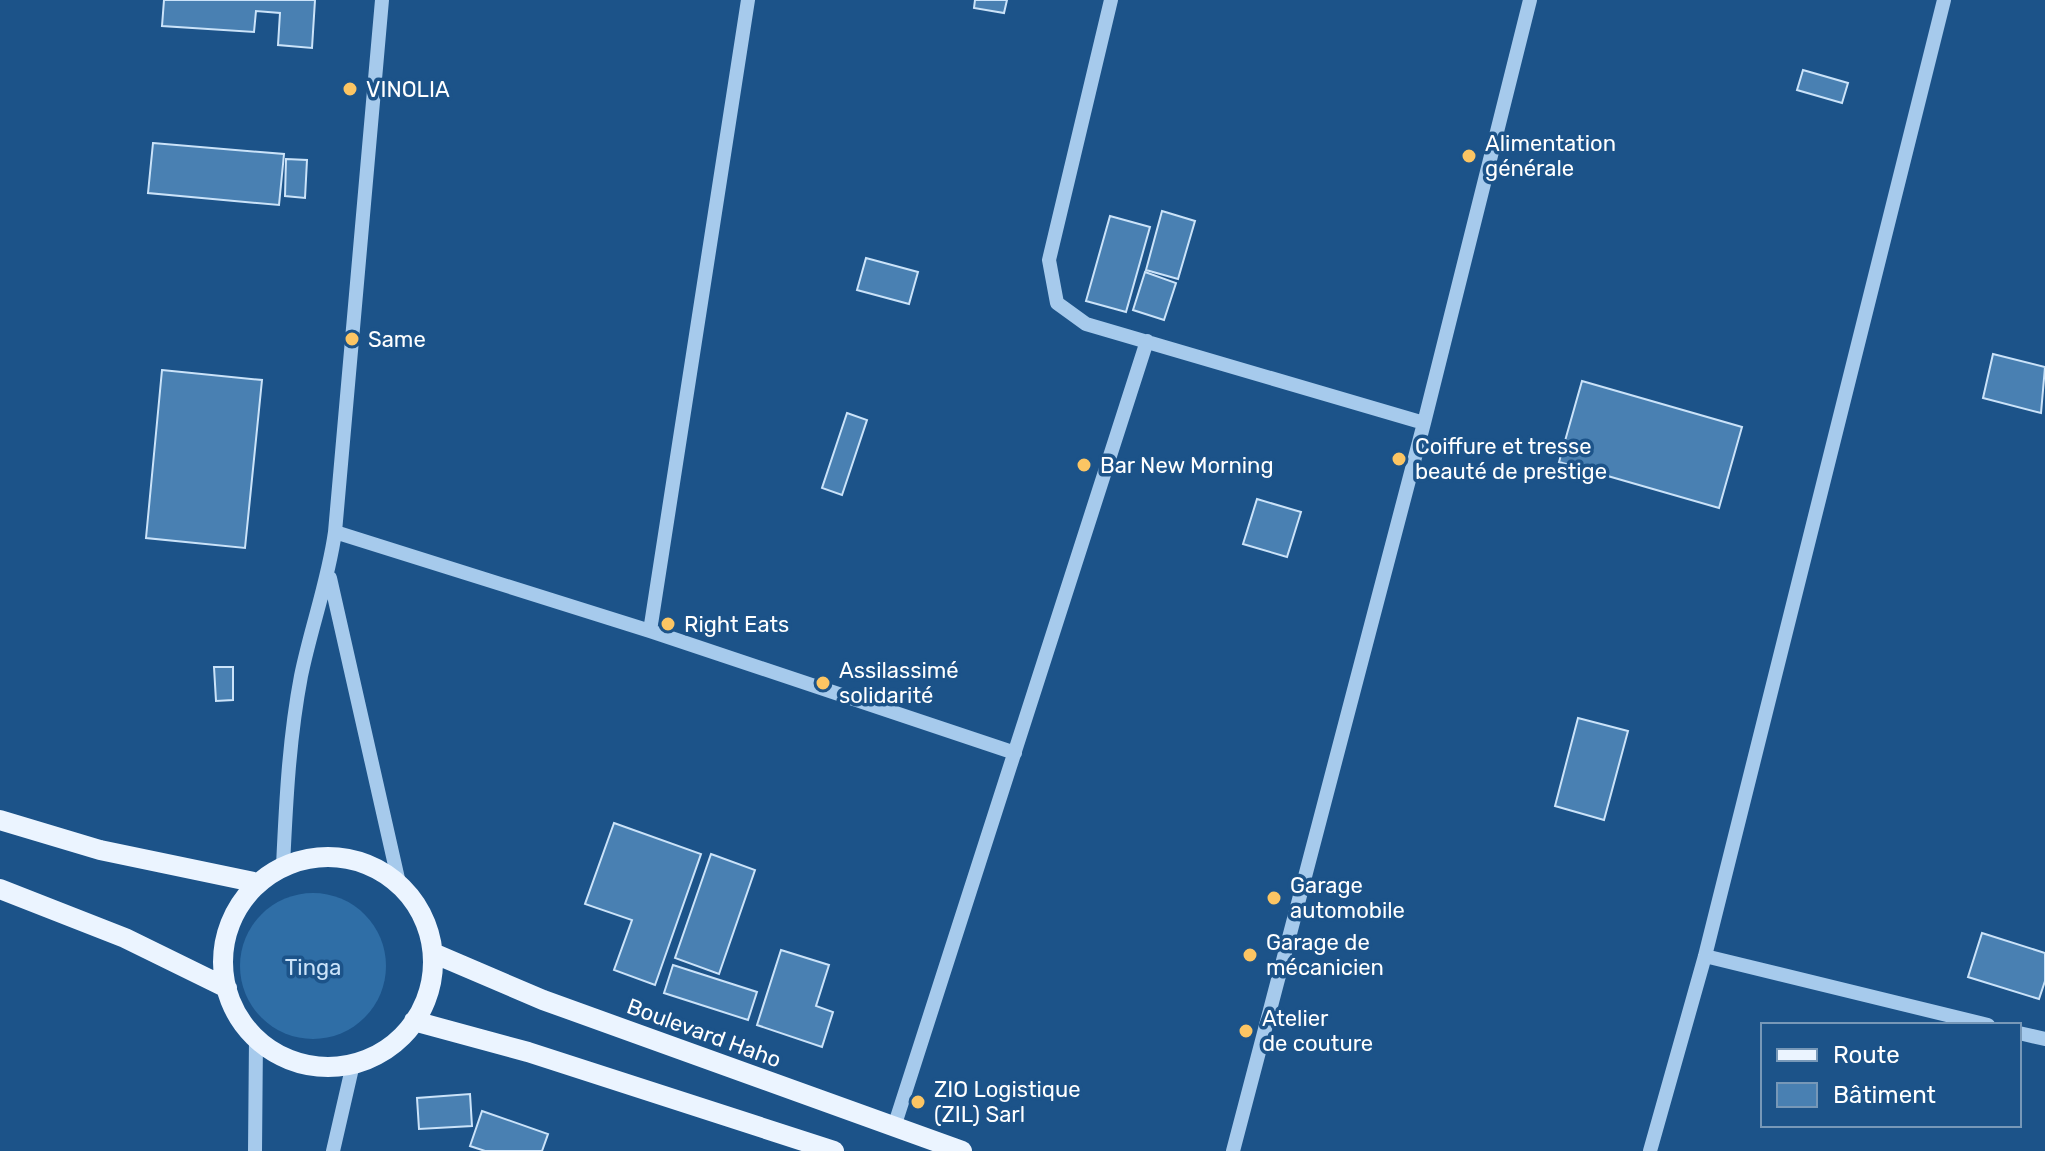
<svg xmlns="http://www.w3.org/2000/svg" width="2045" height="1151" viewBox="0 0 2045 1151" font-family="Rubik,sans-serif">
<rect width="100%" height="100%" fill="#1c5389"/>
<!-- green -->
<path fill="#2f6ea6" d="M240 966a73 73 0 1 1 146 0a73 73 0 1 1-146 0Z"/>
<!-- building -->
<path fill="#4980b2" stroke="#cbe3f9" stroke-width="2" d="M 164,0 L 315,0 L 312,48 L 278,45 L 280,13 L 256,11 L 254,32 L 162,26 Z
M 975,0 L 1007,0 L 1004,13 L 974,8 Z
M 1803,70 L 1848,83 L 1842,103 L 1797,90 Z
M 153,143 L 284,154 L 279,205 L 148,193 Z
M 286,159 L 307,160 L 305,198 L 285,196 Z
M 1162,211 L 1195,221 L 1178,279 L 1146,270 Z
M 1110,216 L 1150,227 L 1126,312 L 1086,301 Z
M 866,258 L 918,272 L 909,304 L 857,290 Z
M 1145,272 L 1176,283 L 1164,320 L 1133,310 Z
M 1993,354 L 2045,367 L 2041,413 L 1983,398 Z
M 162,370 L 262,380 L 245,548 L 146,538 Z
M 1582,381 L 1742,427 L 1719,508 L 1559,462 Z
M 847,413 L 867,420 L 842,495 L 822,488 Z
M 1257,499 L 1301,512 L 1287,557 L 1243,544 Z
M 214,667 L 233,667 L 233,700 L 216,701 Z
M 1578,718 L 1628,731 L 1604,820 L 1555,806 Z
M 614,823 L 701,854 L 655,985 L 614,970 L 632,920 L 585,904 Z
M 711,854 L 755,870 L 719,974 L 675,958 Z
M 1982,933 L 2045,953 L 2045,981 L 2039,999 L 1968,977 Z
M 781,950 L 829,965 L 816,1006 L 833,1012 L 822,1047 L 757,1025 Z
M 673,965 L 757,992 L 748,1020 L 664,993 Z
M 470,1094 L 472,1126 L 419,1129 L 417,1098 Z
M 482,1111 L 548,1134 L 542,1151 L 485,1151 L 470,1146 Z"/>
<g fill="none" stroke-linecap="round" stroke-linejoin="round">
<!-- minor -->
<path stroke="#a6caec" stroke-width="14" d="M 1111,0 L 1049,260 L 1057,303 L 1086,324 L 1424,423
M 335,532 L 650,631 L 1015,753
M 330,578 L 399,883
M 650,631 L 748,0
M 283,866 C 286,802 289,739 301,676 C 311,627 328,582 335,532 L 382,0
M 1705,956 L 1988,1025
M 2019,1033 L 2045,1039
M 894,1127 L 1147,341
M 255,1151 L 256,1038
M 333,1151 L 353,1064
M 1233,1151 L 1424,423 L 1530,0
M 1650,1151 L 1705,956 L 1944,0"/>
<!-- major -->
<path stroke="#ebf4ff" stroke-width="20" d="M 0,820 L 100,850 L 258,883
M223 962a105 105 0 1 1 210 0a105 105 0 1 1-210 0Z
M 0,889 L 125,938 L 227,988
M 433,953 L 543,1000 L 962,1151
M 414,1021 L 528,1052 L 834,1151"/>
</g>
<!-- markers -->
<g fill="#fcc563" stroke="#1c5389" stroke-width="3">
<circle cx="350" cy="89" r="8"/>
<circle cx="1469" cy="156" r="8"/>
<circle cx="352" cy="339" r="8"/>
<circle cx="1399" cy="459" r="8"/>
<circle cx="1084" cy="465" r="8"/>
<circle cx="668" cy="624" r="8"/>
<circle cx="823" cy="683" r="8"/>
<circle cx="1274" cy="898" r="8"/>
<circle cx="1250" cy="955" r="8"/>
<circle cx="1246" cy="1031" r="8"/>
<circle cx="918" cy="1102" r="8"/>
</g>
<g text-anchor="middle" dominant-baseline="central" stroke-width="7" stroke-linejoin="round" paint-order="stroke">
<!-- poi labels -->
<g font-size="22" fill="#fff" stroke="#1c5389" text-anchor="start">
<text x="366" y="89">VINOLIA</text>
<text x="1485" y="143">Alimentation<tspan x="1485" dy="25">générale</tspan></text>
<text x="368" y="339">Same</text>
<text x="1415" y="446">Coiffure et tresse<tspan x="1415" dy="25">beauté de prestige</tspan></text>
<text x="1100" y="465">Bar New Morning</text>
<text x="684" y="624">Right Eats</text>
<text x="839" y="670">Assilassimé<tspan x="839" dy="25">solidarité</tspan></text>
<text x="1290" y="885">Garage<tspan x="1290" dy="25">automobile</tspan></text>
<text x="1266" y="942">Garage de<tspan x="1266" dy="25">mécanicien</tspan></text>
<text x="1262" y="1018">Atelier<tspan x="1262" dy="25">de couture</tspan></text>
<text x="934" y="1089">ZIO Logistique<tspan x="934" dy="25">(ZIL) Sarl</tspan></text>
</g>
<!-- park labels -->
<g font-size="22" fill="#cbe3f9" stroke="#1c5389">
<text x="313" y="967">Tinga</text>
</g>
<!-- street labels -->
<g font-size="22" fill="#fff" stroke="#1c5389">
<text transform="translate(704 1033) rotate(20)">Boulevard Haho</text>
</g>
</g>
<!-- legend -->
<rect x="1761" y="1023" width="260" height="104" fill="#1c5389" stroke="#7798b8" stroke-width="2"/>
<rect x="1777" y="1049" width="40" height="12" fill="#ebf4ff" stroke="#7798b8" stroke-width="2"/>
<text x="1833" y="1063" font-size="24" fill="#ffffff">Route</text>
<rect x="1777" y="1083" width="40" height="24" fill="#4980b2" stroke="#7798b8" stroke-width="2"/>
<text x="1833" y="1103" font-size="24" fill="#ffffff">Bâtiment</text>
</svg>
